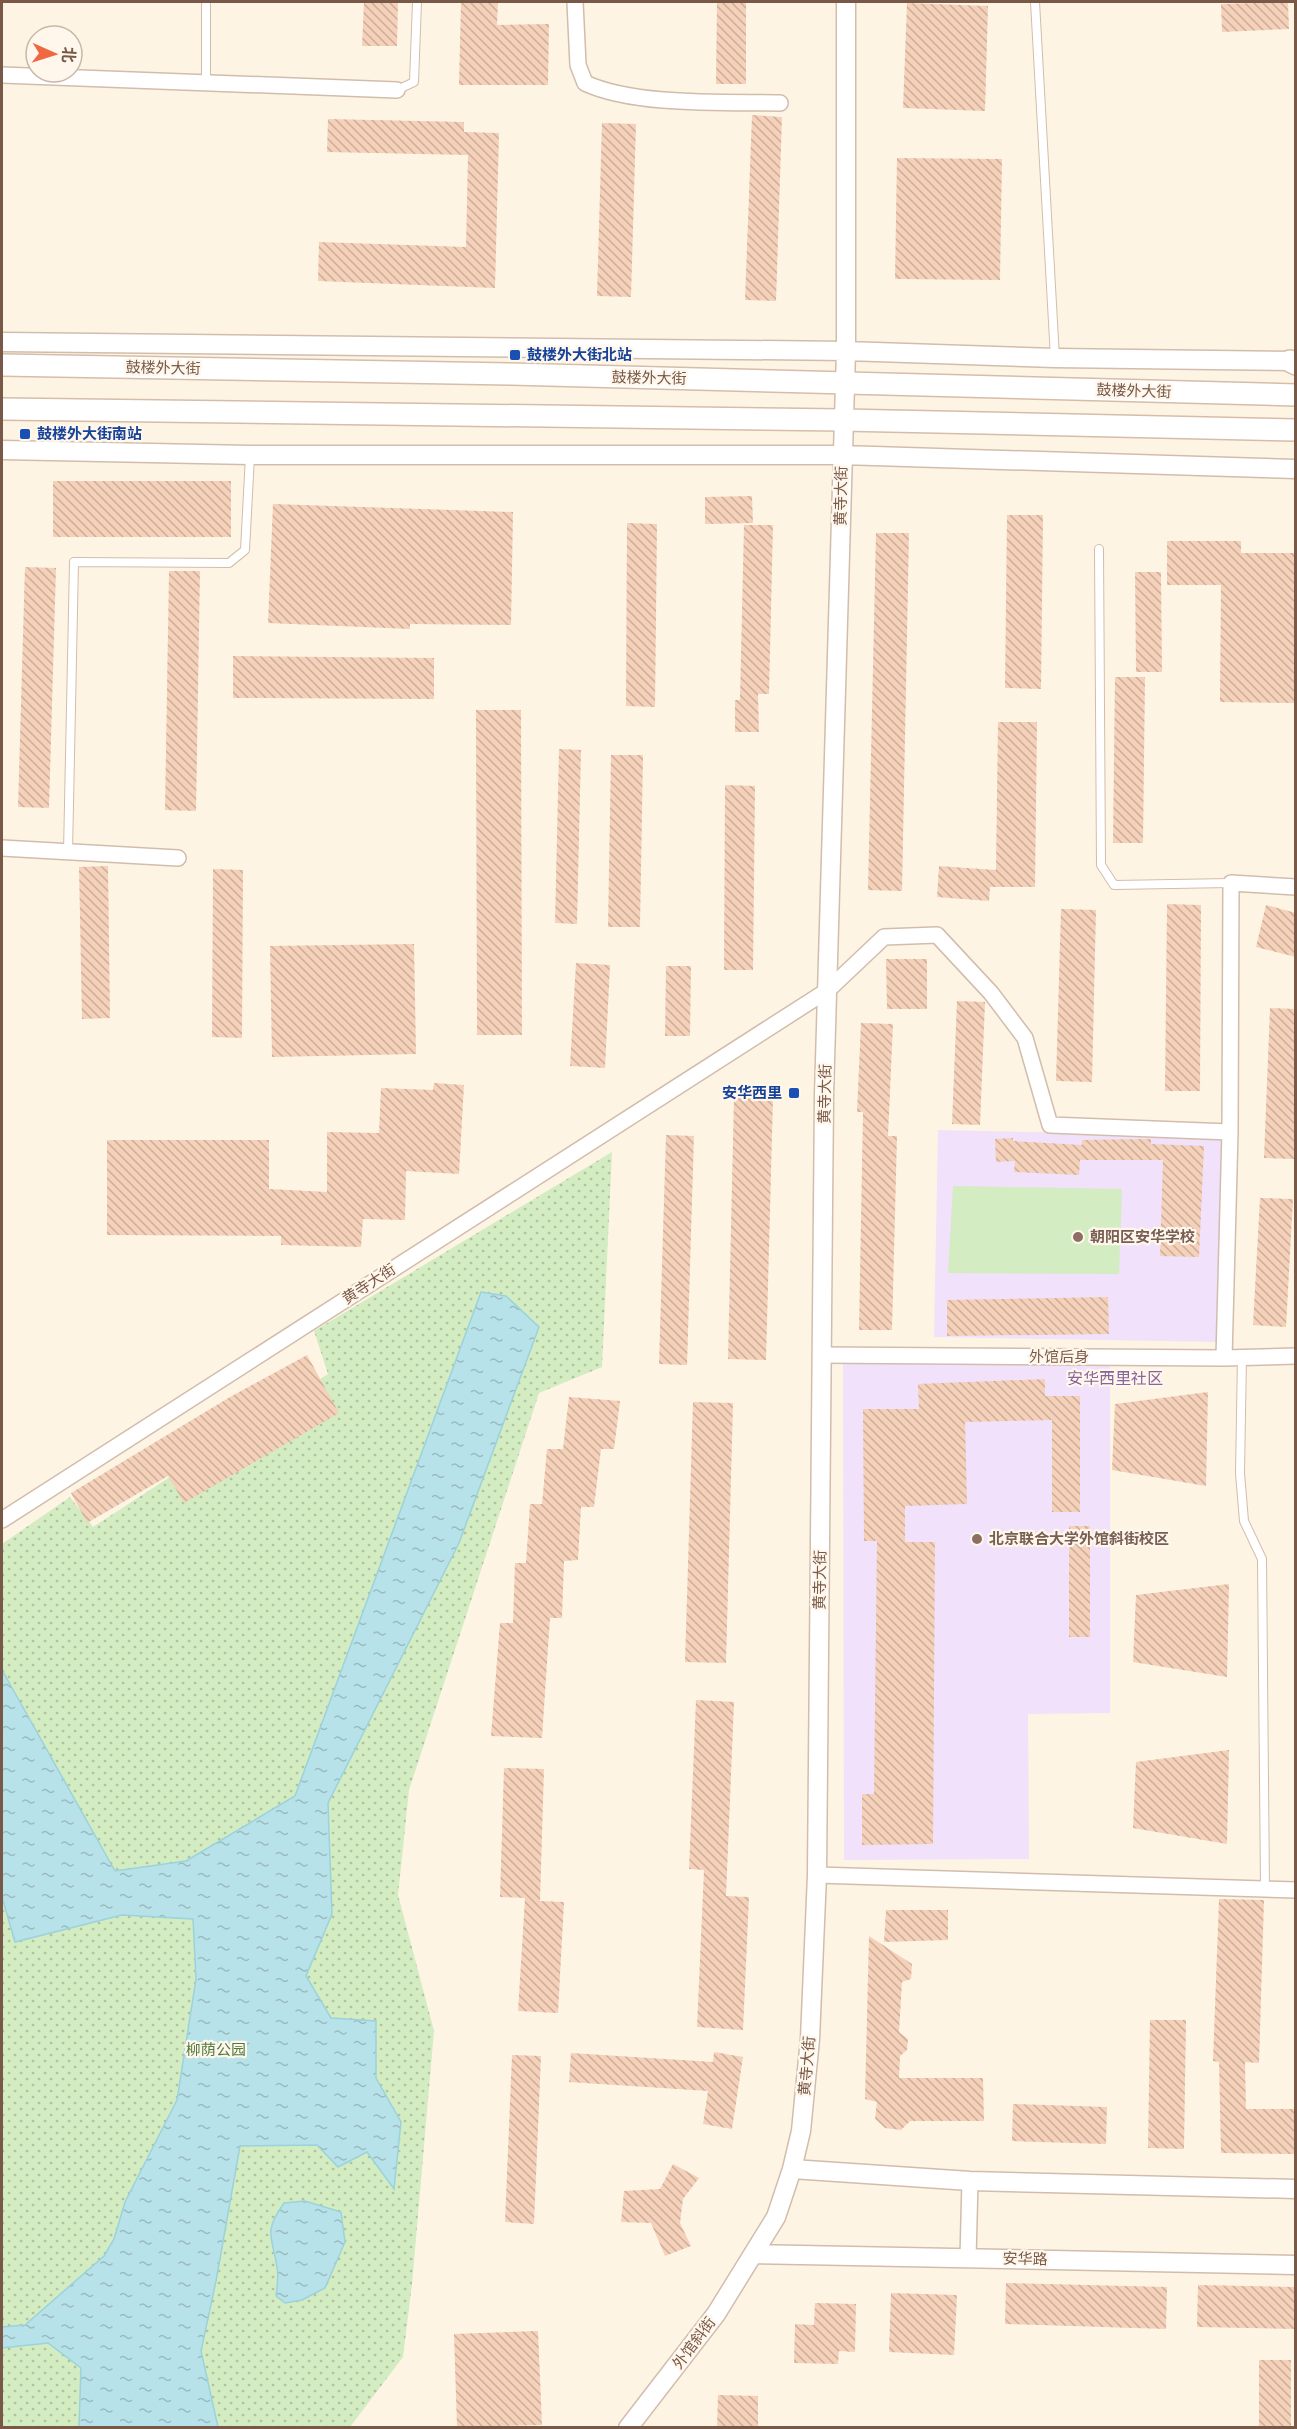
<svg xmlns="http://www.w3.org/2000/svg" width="1297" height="2429" viewBox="0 0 1297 2429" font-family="'Fira Sans Condensed','Noto Sans SC',sans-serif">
<defs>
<pattern id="park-dots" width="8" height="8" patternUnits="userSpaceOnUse" patternTransform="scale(1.5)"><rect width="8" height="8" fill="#d3ecc1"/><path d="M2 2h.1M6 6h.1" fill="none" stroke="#b0c29f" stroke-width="1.8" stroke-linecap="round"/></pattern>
<pattern id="water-ripples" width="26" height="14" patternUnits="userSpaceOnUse" patternTransform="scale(1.5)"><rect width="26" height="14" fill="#b7e2e9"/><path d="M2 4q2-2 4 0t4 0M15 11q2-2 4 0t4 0" fill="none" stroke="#9ababf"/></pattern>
<pattern id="building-back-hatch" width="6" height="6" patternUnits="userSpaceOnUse" patternTransform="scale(1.5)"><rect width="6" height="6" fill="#f5d1ba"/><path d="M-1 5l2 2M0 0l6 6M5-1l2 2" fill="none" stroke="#cbad99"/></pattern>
</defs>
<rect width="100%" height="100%" fill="#fef4e4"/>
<!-- education -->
<path fill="#f1e1fa" d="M 938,1130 L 1222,1136 L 1217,1342 L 934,1337 Z
M 843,1359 L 1110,1365 L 1110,1713 L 1028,1714 L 1029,1859 L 844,1860 Z"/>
<!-- park -->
<path fill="url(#park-dots)" d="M 612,1152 L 602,1367 L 539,1393 L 409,1790 L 398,1895 L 434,2031 L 412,2284 L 403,2357 L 350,2427 L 2,2427 L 2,1544 L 70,1497 L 93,1527 L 328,1374 L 314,1331 Z"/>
<!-- pitch -->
<path fill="#d3ecc1" d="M 953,1186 L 1122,1189 L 1119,1274 L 948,1273 Z"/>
<!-- water -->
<path fill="url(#water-ripples)" stroke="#9cd2db" stroke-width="1.5" d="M 481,1292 L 506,1296 L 539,1327 L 459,1543 L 328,1803 L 332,1914 L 306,1976 L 331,2018 L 376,2021 L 376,2078 L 401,2122 L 394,2189 L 367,2152 L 338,2167 L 317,2145 L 240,2146 L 216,2281 L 201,2351 L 218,2427 L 79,2427 L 81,2368 L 48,2343 L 2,2348 L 2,2327 L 25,2325 L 104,2256 L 114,2239 L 125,2202 L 177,2100 L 196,1979 L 193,1919 L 122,1915 L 15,1942 L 2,1897 L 2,1670 L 115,1871 L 186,1861 L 295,1796 Z
M 305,2201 L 341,2212 L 345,2242 L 325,2288 L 302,2300 L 285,2303 L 276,2296 C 277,2287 279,2276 277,2267 C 272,2235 263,2233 284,2203 Z"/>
<!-- building -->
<path fill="url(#building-back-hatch)" d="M 364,2 L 398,2 L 397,46 L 362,46 Z
M 461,2 L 498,2 L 497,25 L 549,24 L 548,85 L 459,85 Z
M 717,2 L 746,2 L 746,84 L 716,84 Z
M 1288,2 L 1289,29 L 1222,32 L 1221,4 Z
M 907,3 L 988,6 L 985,111 L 903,108 Z
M 752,115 L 782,117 L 776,301 L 745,300 Z
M 328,119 L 464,122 L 464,132 L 499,133 L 495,288 L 318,281 L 319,242 L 466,247 L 468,155 L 327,152 Z
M 602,123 L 636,124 L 631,297 L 597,296 Z
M 897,158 L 1002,159 L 1000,280 L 895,279 Z
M 53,481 L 231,481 L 231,537 L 53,537 Z
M 752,496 L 753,523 L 705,524 L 705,497 Z
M 273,504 L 513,512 L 511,625 L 410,624 L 410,629 L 268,623 Z
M 1007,515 L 1043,515 L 1041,689 L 1005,688 Z
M 627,523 L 657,524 L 655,707 L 626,706 Z
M 744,525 L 773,525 L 769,694 L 758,694 L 759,732 L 735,732 L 735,700 L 740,700 Z
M 876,533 L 909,533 L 902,891 L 868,890 Z
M 1167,541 L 1241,541 L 1241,553 L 1296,553 L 1296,703 L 1220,702 L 1221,585 L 1167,585 Z
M 25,567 L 56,568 L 49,808 L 18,807 Z
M 169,571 L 200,571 L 196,811 L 165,810 Z
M 1135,572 L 1161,572 L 1162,672 L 1136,672 Z
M 233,656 L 434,658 L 434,699 L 233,698 Z
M 1115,677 L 1145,677 L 1143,843 L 1113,843 Z
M 476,710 L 521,710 L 522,1035 L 477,1035 Z
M 998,722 L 1037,722 L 1035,887 L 990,887 L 989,901 L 937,897 L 939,866 L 996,870 Z
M 559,749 L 581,750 L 577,924 L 555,923 Z
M 611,755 L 643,755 L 640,927 L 608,927 Z
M 725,785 L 755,786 L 753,970 L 724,970 Z
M 108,866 L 110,1018 L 82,1019 L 79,867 Z
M 213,869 L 243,870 L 242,1038 L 212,1037 Z
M 1167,904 L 1201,905 L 1200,1091 L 1165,1091 Z
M 1266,905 L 1296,913 L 1296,957 L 1256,947 Z
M 1061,909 L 1096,910 L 1092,1082 L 1056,1081 Z
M 414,944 L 416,1054 L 272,1057 L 270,946 Z
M 886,959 L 927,959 L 927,1009 L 887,1009 Z
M 576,963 L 610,965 L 605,1068 L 570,1066 Z
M 666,966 L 691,966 L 690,1036 L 665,1036 Z
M 957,1001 L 985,1002 L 980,1125 L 952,1124 Z
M 1270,1008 L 1296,1009 L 1296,1159 L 1264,1158 Z
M 861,1023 L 893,1024 L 888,1136 L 897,1136 L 892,1330 L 859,1330 L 863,1112 L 857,1112 Z
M 434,1083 L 464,1085 L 459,1174 L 406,1171 L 405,1220 L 363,1219 L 361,1247 L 281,1245 L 281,1236 L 107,1235 L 107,1140 L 269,1140 L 269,1189 L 327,1192 L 327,1132 L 379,1133 L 381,1088 L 433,1090 Z
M 734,1097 L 773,1098 L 766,1360 L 728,1359 Z
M 666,1135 L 694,1136 L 687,1365 L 659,1364 Z
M 1013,1138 L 1013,1141 L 1082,1145 L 1082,1140 L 1151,1139 L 1151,1144 L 1204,1146 L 1199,1257 L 1160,1256 L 1163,1160 L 1080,1160 L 1079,1175 L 1014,1172 L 1015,1161 L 996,1162 L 995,1139 Z
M 1260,1198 L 1293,1199 L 1286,1327 L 1253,1325 Z
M 1108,1297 L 1109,1334 L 947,1336 L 947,1300 Z
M 307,1355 L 339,1413 L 184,1503 L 168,1476 L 87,1523 L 71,1493 L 230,1397 Z
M 1045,1379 L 1045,1396 L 1080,1396 L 1080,1512 L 1052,1512 L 1052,1420 L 965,1422 L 967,1504 L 905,1506 L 905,1542 L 935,1542 L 933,1844 L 862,1845 L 862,1794 L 874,1794 L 877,1541 L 864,1541 L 863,1409 L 919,1409 L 918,1384 Z
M 1208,1392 L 1206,1486 L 1112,1470 L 1115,1404 Z
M 569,1397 L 620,1401 L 614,1449 L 601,1449 L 594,1507 L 581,1507 L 578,1560 L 564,1561 L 562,1618 L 550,1618 L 542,1738 L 491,1736 L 500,1623 L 513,1623 L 515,1563 L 526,1563 L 530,1504 L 542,1504 L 547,1449 L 563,1449 Z
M 693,1402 L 733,1403 L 726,1663 L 685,1662 Z
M 1069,1526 L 1090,1526 L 1090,1637 L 1069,1637 Z
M 1229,1584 L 1227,1677 L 1133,1662 L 1136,1595 Z
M 696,1700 L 734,1702 L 726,1896 L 749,1897 L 743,2030 L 697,2027 L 704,1870 L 689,1869 Z
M 1229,1750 L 1227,1844 L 1133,1828 L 1136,1762 Z
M 504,1768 L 544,1769 L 540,1901 L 564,1902 L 558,2013 L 518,2011 L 525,1898 L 500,1897 Z
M 1219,1899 L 1264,1900 L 1259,2063 L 1245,2062 L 1246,2109 L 1296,2109 L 1296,2154 L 1221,2153 L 1219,2062 L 1213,2061 Z
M 886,1910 L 948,1910 L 948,1940 L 884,1942 Z
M 869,1936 L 912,1964 L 911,1979 L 902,1982 L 899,2032 L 908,2039 L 907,2050 L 900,2056 L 899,2078 L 983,2078 L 984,2121 L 910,2121 L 901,2130 L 885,2128 L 875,2119 L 877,2102 L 865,2099 Z
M 1150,2020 L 1186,2020 L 1184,2149 L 1148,2148 Z
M 714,2052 L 743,2057 L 732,2129 L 703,2124 L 708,2091 L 569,2082 L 571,2053 L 713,2062 Z
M 512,2055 L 541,2056 L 534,2224 L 505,2222 Z
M 1013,2104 L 1107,2107 L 1106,2144 L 1012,2141 Z
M 673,2164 L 699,2178 L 683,2199 L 680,2223 L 691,2246 L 665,2256 L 651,2223 L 621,2222 L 624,2191 L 660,2189 Z
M 1006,2283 L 1167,2287 L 1166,2329 L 1005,2324 Z
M 1198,2285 L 1296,2287 L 1296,2329 L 1197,2327 Z
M 891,2293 L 957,2295 L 954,2355 L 889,2352 Z
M 815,2303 L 856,2304 L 855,2352 L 839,2351 L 838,2364 L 794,2363 L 795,2324 L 814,2325 Z
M 538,2331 L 542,2425 L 457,2427 L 454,2334 Z
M 1259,2360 L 1291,2360 L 1291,2427 L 1259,2427 Z
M 718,2395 L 758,2396 L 758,2427 L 717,2427 Z"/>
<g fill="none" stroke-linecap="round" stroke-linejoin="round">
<!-- service casing -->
<g stroke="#d2bdac" stroke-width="10">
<path id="service" d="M 206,2 L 206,83
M 1035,2 L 1055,358
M 397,90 L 414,82 L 417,2
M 1099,549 L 1101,865 L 1114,885 L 1231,883
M 68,852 L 74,562 L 229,563 L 245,550 L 250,456
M 1242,1356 L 1240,1473 L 1244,1521 L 1262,1559 L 1265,1889"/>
</g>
<!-- minor casing -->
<g stroke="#d2bdac" stroke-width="18">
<path id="minor" d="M 575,2 L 578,65 L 585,83 C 634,106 724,102 780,103
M 2,75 L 397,90
M 2,848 L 178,858
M 823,1355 L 1224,1358 L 1296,1356
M 1224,1358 L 1230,1132 L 1231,883 L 1296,887
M 2,1520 L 828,990 L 884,937 L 937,935 L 991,993 L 1025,1038 L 1050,1125 L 1230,1132
M 817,1875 L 1296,1890
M 968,2258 L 970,2181"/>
</g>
<!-- tertiary casing -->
<g stroke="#d2bdac" stroke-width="21">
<path id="tertiary" d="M 2,342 L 846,351 L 1055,358 L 1296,361
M 2,450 L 250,455 L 842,455 L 1296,469
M 792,2169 L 970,2181 L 1296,2189
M 754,2254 L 1296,2265
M 628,2428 L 716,2314 L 776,2217 L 792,2169 L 801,2131 L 810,2039 L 817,1875 L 824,1095 L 846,351 L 846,2"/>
</g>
<!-- secondary casing -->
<g stroke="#d5bda9" stroke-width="24">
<path id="secondary" d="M 1290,361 L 1296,364
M 2,365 L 511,374 L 1296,395
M 2,409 L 843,420 L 1296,430"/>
</g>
<!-- service -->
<use href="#service" stroke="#fff" stroke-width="8"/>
<!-- minor -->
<use href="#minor" stroke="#fff" stroke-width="15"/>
<!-- tertiary -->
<use href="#tertiary" stroke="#fff" stroke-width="18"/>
<!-- secondary -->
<use href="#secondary" stroke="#fff" stroke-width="21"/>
</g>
<!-- markers -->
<g fill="#1a4fb4" stroke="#fff7ec" stroke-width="2">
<rect x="509" y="349" width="12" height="12" rx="3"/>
<rect x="19" y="428" width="12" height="12" rx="3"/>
<rect x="788" y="1087" width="12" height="12" rx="3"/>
</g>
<g fill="#8d6e63" stroke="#fff7ec" stroke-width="2">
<circle cx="1078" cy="1237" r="6"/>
<circle cx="977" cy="1539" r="6"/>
</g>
<g text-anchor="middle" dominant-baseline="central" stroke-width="4.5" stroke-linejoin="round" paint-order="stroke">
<!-- transit labels -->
<g font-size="15" font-weight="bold" fill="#164399" stroke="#fff7ec" text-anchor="start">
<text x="527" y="355">鼓楼外大街北站</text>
<text x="37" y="434">鼓楼外大街南站</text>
<text x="782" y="1093" text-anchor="end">安华西里</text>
</g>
<!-- street labels -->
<g font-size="15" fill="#785948" stroke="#fff7ec">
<text transform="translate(163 368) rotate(1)">鼓楼外大街</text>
<text transform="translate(649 378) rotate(1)">鼓楼外大街</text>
<text transform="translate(1134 391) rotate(2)">鼓楼外大街</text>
<text transform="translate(841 496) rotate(-89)">黄寺大街</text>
<text transform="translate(825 1094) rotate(-89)">黄寺大街</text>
<text transform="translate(369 1284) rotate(-33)">黄寺大街</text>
<text x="1059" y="1357">外馆后身</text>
<text transform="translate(820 1580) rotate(-89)">黄寺大街</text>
<text transform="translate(807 2066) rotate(-85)">黄寺大街</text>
<text transform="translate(1025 2259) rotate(1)">安华路</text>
<text transform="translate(694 2343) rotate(-53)">外馆斜街</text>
</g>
<!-- education labels -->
<g font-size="15" font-weight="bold" fill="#785e54" stroke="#fff7ec" text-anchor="start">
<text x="1090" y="1237">朝阳区安华学校</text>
<text x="989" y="1539">北京联合大学外馆斜街校区</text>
</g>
<!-- park labels -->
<g font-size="15" fill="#4e793c" stroke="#fff7ec">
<text x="216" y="2050">柳荫公园</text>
</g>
<!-- neighbourhood labels -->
<g font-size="16" fill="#89639c" stroke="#fff7ec">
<text x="1115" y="1378">安华西里社区</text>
</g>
</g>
<!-- border -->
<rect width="1297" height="2429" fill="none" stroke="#785948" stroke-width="6"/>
<!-- north arrow -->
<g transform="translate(54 54) rotate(93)"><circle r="28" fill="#fff7ec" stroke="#c9b8aa" stroke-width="1.5"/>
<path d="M0-4.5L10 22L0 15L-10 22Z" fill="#ef6841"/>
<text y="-9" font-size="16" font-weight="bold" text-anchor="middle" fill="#785948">北</text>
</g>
</svg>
